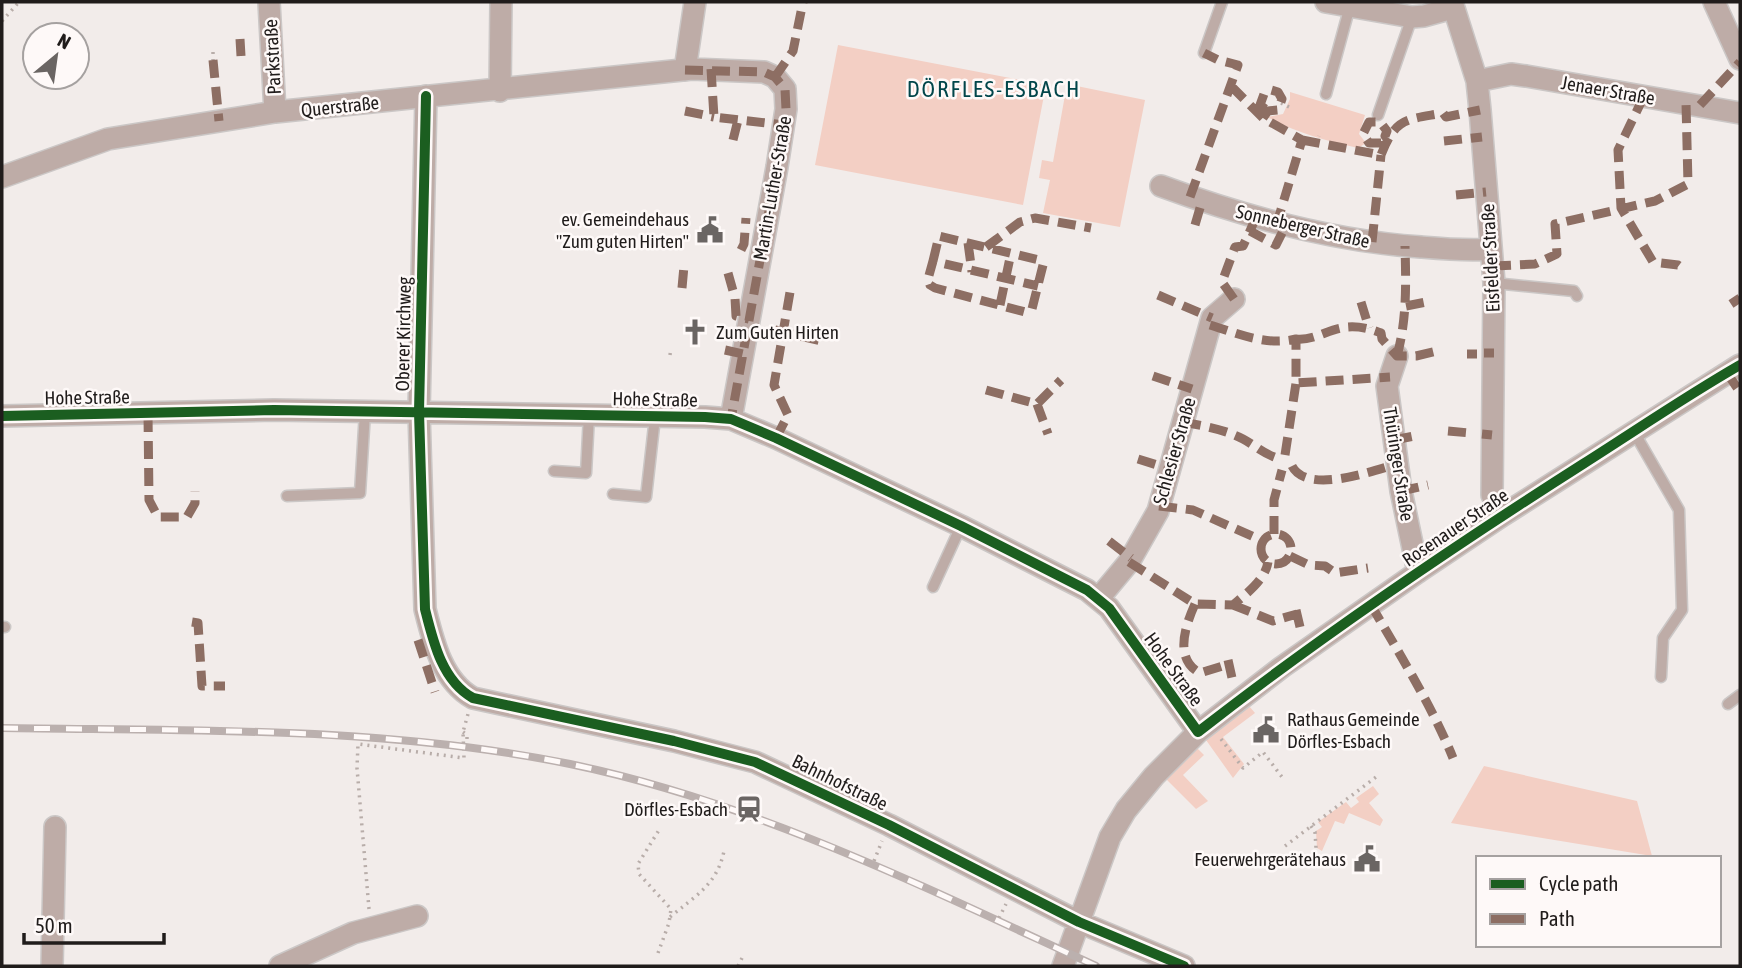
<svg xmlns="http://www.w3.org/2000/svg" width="1742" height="968" viewBox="0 0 1742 968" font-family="'Asap Condensed',sans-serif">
<rect width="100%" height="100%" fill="#f2ecea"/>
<!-- green -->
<path fill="#f3cfc4" d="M 838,45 L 1046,85 L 1023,205 L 815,165 Z
M 1067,84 L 1145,100 L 1120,227 L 1043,213 L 1050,180 L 1039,178 L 1042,160 L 1053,162 Z
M 1290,92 L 1365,115 L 1359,134 L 1366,143 L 1358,148 C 1326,141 1297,133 1267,117 L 1283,114 L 1290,99 Z
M 1249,706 L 1255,713 L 1223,737 L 1244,764 L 1233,778 L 1206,740 Z
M 1196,747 L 1204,755 L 1183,775 L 1208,801 L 1196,809 L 1166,779 Z
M 1484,766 L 1637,801 L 1652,856 L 1451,823 Z
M 1373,786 L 1379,794 L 1369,803 L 1383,820 L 1380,826 L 1349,813 L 1344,824 L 1335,821 L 1322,851 L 1317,848 L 1316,831 L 1322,827 L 1318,822 L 1346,802 L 1351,808 L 1359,802 L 1356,798 Z"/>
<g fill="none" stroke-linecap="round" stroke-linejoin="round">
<!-- lane casing -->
<g stroke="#cbc7c6" stroke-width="13">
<path id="lane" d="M 1204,53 L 1222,2
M 1326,94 L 1350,6
M 1378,115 L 1412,17
M 1494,283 L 1574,291 L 1577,296
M 1634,432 L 1679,510 L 1682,610 L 1663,638 L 1661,677
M 554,471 L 586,473 L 589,415
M 613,494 L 646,497 L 655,417
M 287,496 L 360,493 L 365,412
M 933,587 L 961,526
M 2,627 L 5,627
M 1728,704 L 1740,695"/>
</g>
<!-- street casing -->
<g stroke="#cbc7c6" stroke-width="24">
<path id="street" d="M 269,2 L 275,112
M 1326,2 L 1412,17 L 1424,16 L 1453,8
M 1452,2 L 1477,81 L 1480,110 L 1494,283 L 1492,495 L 1503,515
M 1714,2 L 1740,59
M 685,70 L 695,2
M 1477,81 L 1511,74 L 1526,76 L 1740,113
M 500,91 L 501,2
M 426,96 L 419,412 L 425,609 C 433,641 442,681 473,698 L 674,741 L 755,762 L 889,825 L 1079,922 L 1184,966
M 2,177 L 108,139 L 275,112 L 692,69 L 764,72 L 775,77 L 785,89 L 786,109 L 777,167 L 731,419
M 1161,186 C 1245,217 1332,241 1421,247 C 1445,249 1468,251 1491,249
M 1397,356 L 1387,386 L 1401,491 L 1418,572
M 2,416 L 274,410 L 705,417 L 731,419 L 776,438 L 961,526 L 1087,590 L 1109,608 L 1198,732
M 1099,598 L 1129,562 L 1158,511 L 1212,318 L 1234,299
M 52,966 L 55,827
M 280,966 L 353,933 L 417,916
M 1063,966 L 1110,837 L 1126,810 L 1154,776 L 1198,732 L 1282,667 L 1418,572 L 1503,515 L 1740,365"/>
</g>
<!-- path -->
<path stroke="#b8ada9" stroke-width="3.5" stroke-dasharray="2 5" stroke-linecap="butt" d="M 2,21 L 19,2
M 213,52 L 213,60
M 1281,103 L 1289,107
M 1317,143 L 1319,136
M 670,355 L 671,348
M 463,732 L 467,735 L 467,742
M 1221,739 L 1243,768 L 1263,752 L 1282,777
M 1311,826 L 1315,832 L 1316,848
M 1285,846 L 1376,777
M 874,861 L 882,841
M 369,909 L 357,768 L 358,744 L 464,758 L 463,732 L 468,714
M 670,917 C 695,896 717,885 724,851
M 999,918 L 1006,904
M 658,953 L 669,923 L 671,909 L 639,874 L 638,864 L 659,830
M 738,966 L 743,956"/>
<!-- lane -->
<use href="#lane" stroke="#beaca7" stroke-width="10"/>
<!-- street -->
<use href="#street" stroke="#beaca7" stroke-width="21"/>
<!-- rail casing -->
<g stroke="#bbb0ae" stroke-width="8">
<path id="rail" d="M 2,728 C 192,731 383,726 570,764 C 754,802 926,888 1096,966"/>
</g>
<!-- rail -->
<use href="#rail" stroke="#fef9f8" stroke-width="5" stroke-dasharray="16" stroke-linecap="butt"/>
<!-- quiet -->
<path stroke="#8d6e63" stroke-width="9" stroke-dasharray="18 9" stroke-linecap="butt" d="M 240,39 L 241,56
M 213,60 L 219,121
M 711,69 L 714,117 L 784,125
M 685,70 L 764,72 L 775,77 L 785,89 L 786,109 L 777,167 L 731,419
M 775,77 L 793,51 L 803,2
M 1231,86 L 1263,118 L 1302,140 L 1277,223
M 1644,96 L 1618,150 L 1621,208 L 1653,262 L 1678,265 L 1682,268
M 1700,105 L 1740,62
M 685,111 L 714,117
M 1263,118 L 1268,111 L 1278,110 L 1282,99 L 1278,92 L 1271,90 L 1264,94 L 1260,105 L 1268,111
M 733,140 L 738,120
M 1302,140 L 1381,155 C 1396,117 1406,120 1443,113 L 1446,117 L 1480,110
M 1382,141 L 1381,143 L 1369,143 L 1363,134 L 1369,122 L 1380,122 L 1387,131 L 1385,136 L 1387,138
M 1444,141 L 1482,137
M 1456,195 L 1486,192
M 1190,197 L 1238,65 L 1218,60 L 1204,53
M 1195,225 L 1202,201
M 1250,231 L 1256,217
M 1372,242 L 1381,155
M 968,243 L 972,272
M 986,247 L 1020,222 L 1035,218 L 1091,228
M 741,250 L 744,244 L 746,218
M 933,261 L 939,236 L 1039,260 L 1043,265 L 1032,309 L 1025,312 L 935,288 L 930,285 L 928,279 L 933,261 L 1038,286
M 1493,266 L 1535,264 L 1557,254 L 1555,224 L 1655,201 L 1688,184 L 1686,103
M 728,273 L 735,298 L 736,316 L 749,319
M 682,288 L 684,266
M 1158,295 L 1212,318
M 1234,299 L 1222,282 L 1235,247 L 1243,246 L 1250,231 L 1276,245 L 1286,225
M 1361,302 L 1369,328
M 1731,304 L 1740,298
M 1000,305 L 1011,253
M 1406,306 L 1426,302
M 1210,325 C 1239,334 1266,346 1296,339 L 1296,383 L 1390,377
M 775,330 L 821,341 L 821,333
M 1296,339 C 1311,341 1326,331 1341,328 C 1354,325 1369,328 1381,333 L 1382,339 L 1397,356 L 1416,356 L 1437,351
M 725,350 L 743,354
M 1484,353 L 1494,353
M 1467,354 L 1477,354
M 1397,356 C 1407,319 1406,284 1405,246
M 1727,373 L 1740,392
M 1153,376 L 1192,389
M 986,390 L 1037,404 L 1061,380
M 1037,404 L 1048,434
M 148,414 L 149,500 L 158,517 L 187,517 L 195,503 L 195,491
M 1183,422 C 1203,426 1224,429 1243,439 C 1256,446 1262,453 1277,458
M 1448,431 L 1470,433
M 1482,434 L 1492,435
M 776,438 L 788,415 L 774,385 L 790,292
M 1394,440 L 1419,435
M 1285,455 L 1296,383
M 1138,459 L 1170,469
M 1292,466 C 1307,495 1372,471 1397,464
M 1401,491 L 1428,485
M 1159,506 L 1193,510 L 1263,541
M 1274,534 L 1274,500 L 1282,470
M1261 549a15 15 0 1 1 30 0a15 15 0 1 1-30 0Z
M 1109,541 L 1131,558
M 1290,556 L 1309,565 L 1325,566 L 1335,573 L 1368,568
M 1129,562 L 1195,604 L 1233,605 C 1247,593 1265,580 1268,562
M 1195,604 C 1186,624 1173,659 1200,673 L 1229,664
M 1233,605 L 1273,621 L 1297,614
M 1371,605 C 1400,655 1431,704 1453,758
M 1296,610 L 1300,627
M 192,622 L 198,623 L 202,686 L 225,686
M 418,640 L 435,692
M 1228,660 L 1232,678"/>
<!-- cycleway casing -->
<g stroke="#fef9f8" stroke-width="15">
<path id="cycleway" d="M 426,96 L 419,412 L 425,609 C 433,641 442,681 473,698 L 674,741 L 755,762 L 889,825 L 1079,922 L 1184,966
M 2,416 L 274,410 L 705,417 L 731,419 L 776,438 L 961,526 L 1087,590 L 1109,608 L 1198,732 C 1321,636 1451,548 1583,464 C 1635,431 1686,396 1740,365"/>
</g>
<!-- cycleway -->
<use href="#cycleway" stroke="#1b5e20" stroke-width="10"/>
</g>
<!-- icons -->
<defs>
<g id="civic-bare" transform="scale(2.1)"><path d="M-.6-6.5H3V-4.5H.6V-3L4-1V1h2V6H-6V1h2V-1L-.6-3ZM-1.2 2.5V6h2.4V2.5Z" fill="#6a6563" stroke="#fef9f8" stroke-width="2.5" paint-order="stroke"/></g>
<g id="church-bare" transform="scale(2.1)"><path d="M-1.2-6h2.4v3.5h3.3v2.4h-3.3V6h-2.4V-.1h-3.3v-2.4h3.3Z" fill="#6a6563" stroke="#fef9f8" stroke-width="2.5" paint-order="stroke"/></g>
<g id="station-bare" transform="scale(2.1)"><path d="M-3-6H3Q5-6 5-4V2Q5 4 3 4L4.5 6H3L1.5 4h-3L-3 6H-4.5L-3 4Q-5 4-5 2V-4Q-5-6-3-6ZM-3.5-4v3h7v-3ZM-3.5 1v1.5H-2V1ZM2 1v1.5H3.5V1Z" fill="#6a6563" stroke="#fef9f8" stroke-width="2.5" paint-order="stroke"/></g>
</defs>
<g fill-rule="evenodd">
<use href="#civic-bare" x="710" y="230"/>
<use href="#church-bare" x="695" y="332"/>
<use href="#civic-bare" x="1266" y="730"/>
<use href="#station-bare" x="749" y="809"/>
<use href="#civic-bare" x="1367" y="859"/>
</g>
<g text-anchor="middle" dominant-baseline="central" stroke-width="5" stroke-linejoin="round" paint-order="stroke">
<!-- street labels -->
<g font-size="19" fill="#201c1b" stroke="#fef9f8">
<text transform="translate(272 57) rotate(-93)">Parkstraße</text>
<text transform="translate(1608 90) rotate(10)">Jenaer Straße</text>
<text transform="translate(340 106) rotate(-6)">Querstraße</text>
<text transform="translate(772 188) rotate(-80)">Martin-Luther-Straße</text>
<text transform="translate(1303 226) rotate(13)">Sonneberger Straße</text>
<text transform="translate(1490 258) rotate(-93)">Eisfelder Straße</text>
<text transform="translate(403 334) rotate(-89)">Oberer Kirchweg</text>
<text transform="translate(87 397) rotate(-1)">Hohe Straße</text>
<text transform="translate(655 399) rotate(1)">Hohe Straße</text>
<text transform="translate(1174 451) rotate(-74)">Schlesier Straße</text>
<text transform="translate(1399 464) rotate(81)">Thüringer Straße</text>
<text transform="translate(1455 527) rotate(-34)">Rosenauer Straße</text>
<text transform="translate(1174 669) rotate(54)">Hohe Straße</text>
<text transform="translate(840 782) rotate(26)">Bahnhofstraße</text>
</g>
<!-- poi labels -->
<g font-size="19" fill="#201c1b" stroke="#fef9f8" text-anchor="end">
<text x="689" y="219">ev. Gemeindehaus<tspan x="689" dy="22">"Zum guten Hirten"</tspan></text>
<text x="716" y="332" text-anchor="start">Zum Guten Hirten</text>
<text x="1287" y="719" text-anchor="start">Rathaus Gemeinde<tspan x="1287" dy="22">Dörfles-Esbach</tspan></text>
<text x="728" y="809">Dörfles-Esbach</text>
<text x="1346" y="859">Feuerwehrgerätehaus</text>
</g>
<!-- quarter labels -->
<g font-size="23" letter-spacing="2" fill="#02464a" stroke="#fef9f8">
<text x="994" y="89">DÖRFLES-ESBACH</text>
</g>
</g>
<!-- border -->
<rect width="1742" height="968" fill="none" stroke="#201c1b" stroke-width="7"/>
<!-- legend -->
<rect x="1476" y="856" width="245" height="91" fill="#fef9f8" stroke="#a5a1a0" stroke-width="2"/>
<rect x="1490" y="879" width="35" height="10" fill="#1b5e20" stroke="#a5a1a0" stroke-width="2"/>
<text x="1539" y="891" font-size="21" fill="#201c1b">Cycle path</text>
<rect x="1490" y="914" width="35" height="10" fill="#8d6e63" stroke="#a5a1a0" stroke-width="2"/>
<text x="1539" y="926" font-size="21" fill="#201c1b">Path</text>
<!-- north arrow -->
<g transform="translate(56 56) rotate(29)"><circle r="33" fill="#fef9f8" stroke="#a5a1a0" stroke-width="2"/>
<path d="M0-5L12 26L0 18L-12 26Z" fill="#6a6563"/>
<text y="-10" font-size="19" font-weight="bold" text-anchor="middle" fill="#201c1b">N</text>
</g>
<!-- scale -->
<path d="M24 933v10h140v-10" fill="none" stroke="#201c1b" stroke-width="3.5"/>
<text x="35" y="933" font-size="21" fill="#201c1b" stroke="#fef9f8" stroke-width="5" paint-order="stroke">50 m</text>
</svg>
